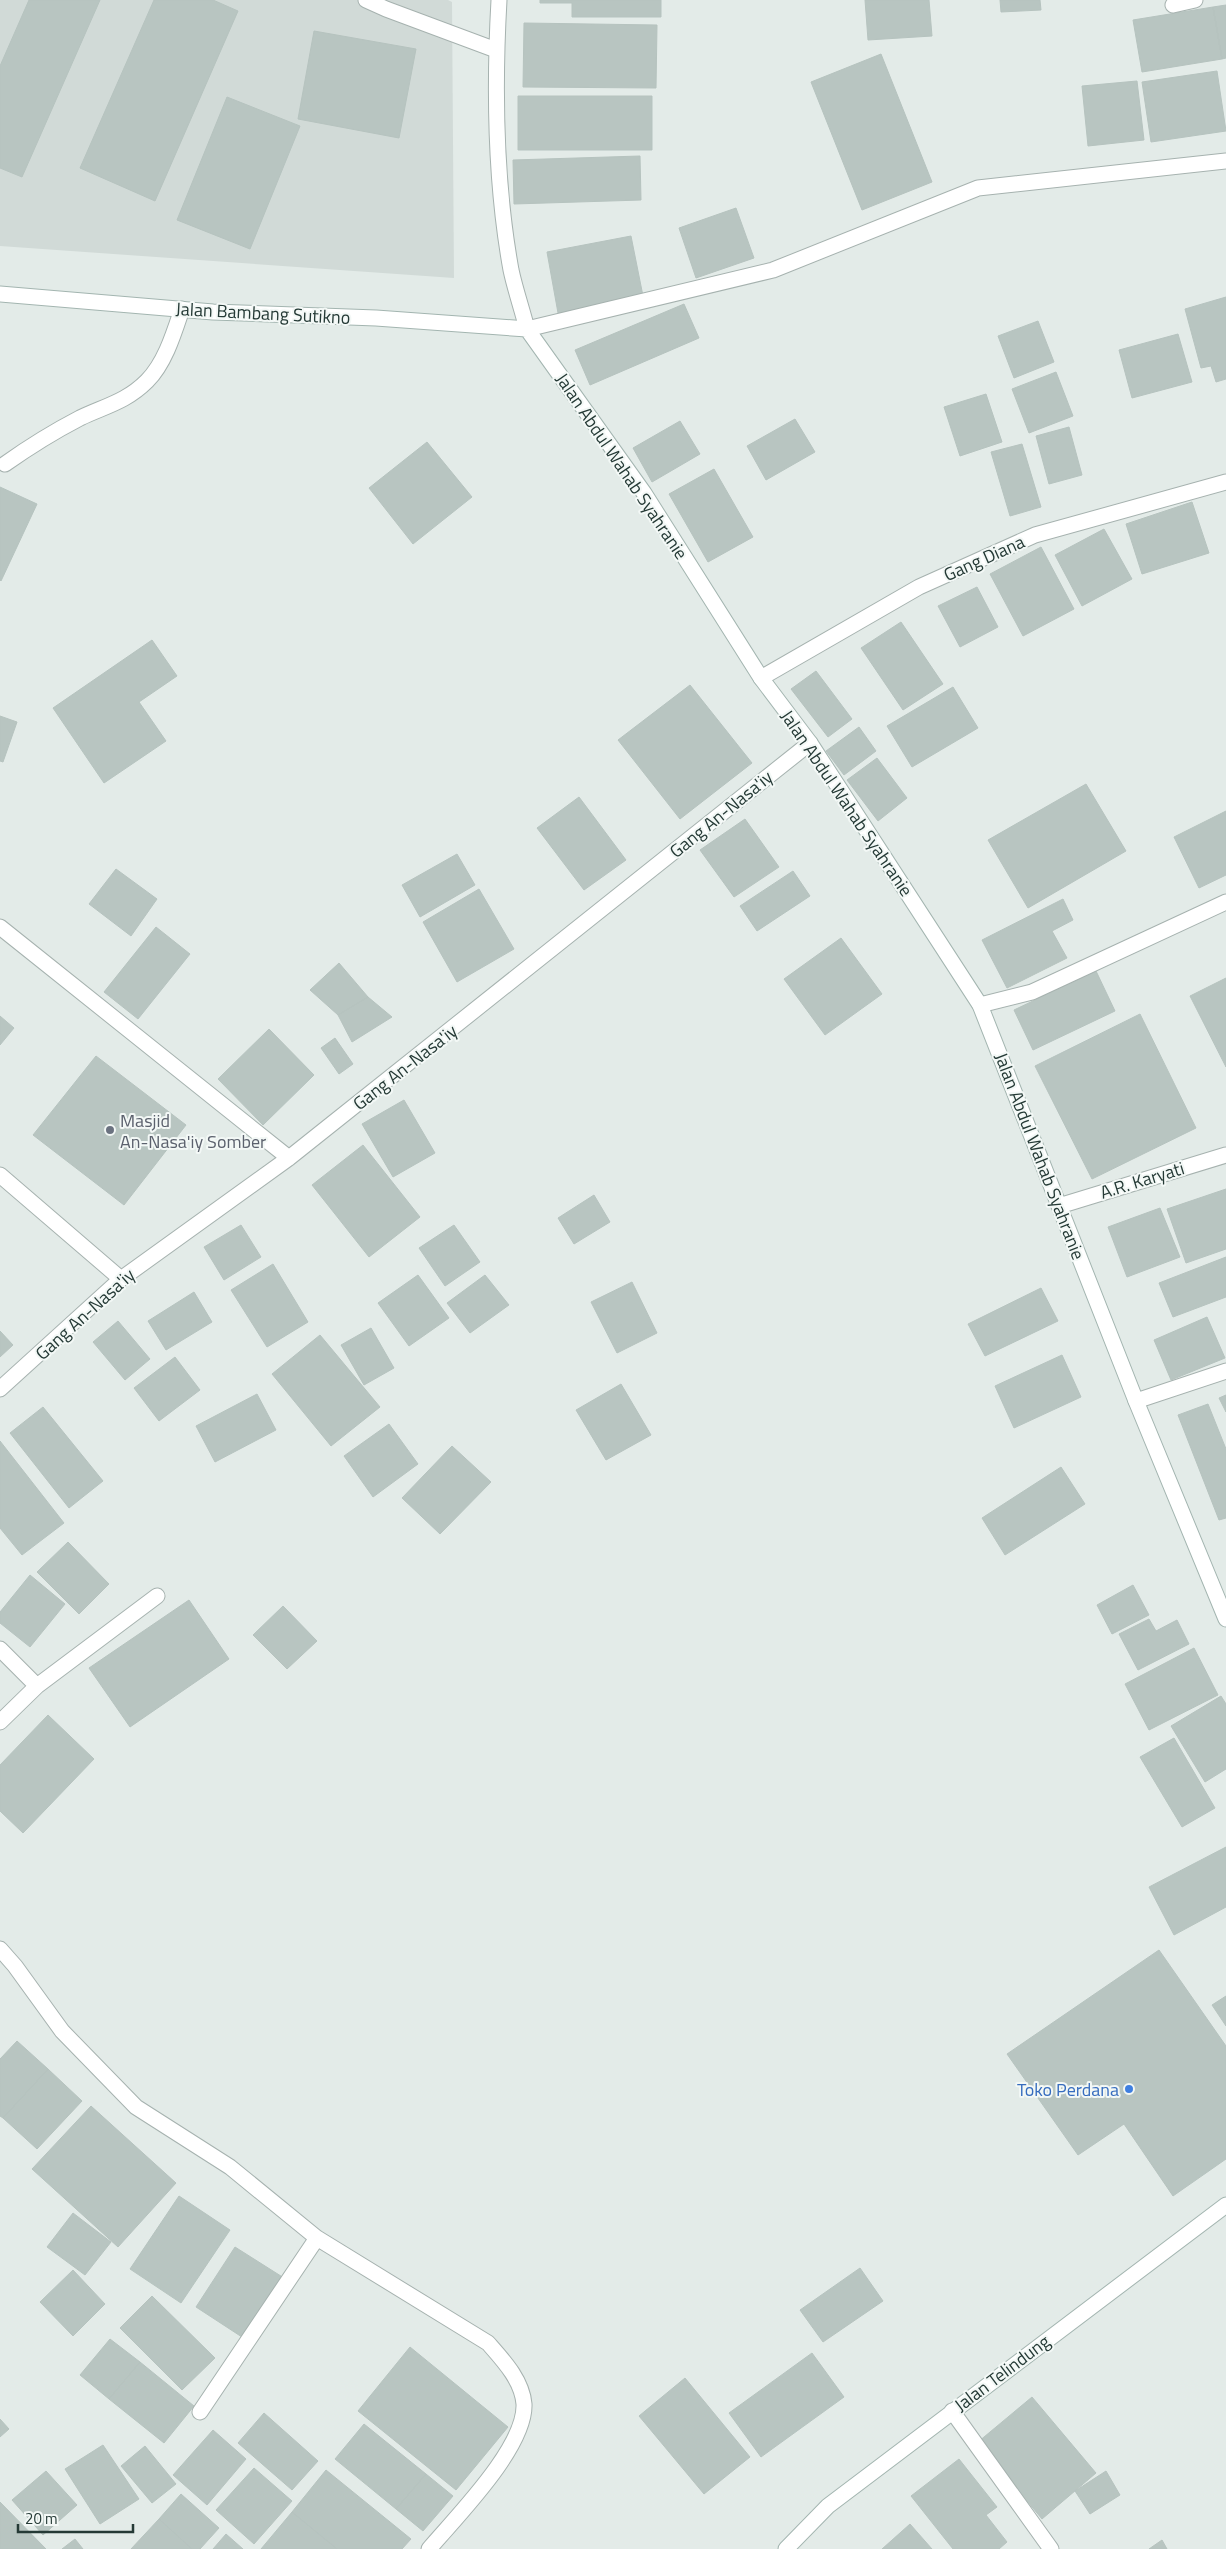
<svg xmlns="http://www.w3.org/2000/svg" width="1226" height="2549" viewBox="0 0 1226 2549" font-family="'Titillium Web',sans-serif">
<rect width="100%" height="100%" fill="#e3ebe8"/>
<!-- built -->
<path fill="#d1dad7" d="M 0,0 L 448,0 L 452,2 L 454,278 L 0,246 Z"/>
<!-- building -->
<path fill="#b8c5c1" stroke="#b6c3bf" d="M 29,0 L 100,0 L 22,177 L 0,168 L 0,66 Z
M 154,0 L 213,0 L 238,11 L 155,201 L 80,168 Z
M 540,0 L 661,0 L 661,17 L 572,17 L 572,3 L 540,3 Z
M 865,0 L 929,0 L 932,36 L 868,40 Z
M 1000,0 L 1040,0 L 1041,10 L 1001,12 Z
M 1226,5 L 1226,58 L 1222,59 L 1213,7 Z
M 1213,7 L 1222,59 L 1142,72 L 1133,20 Z
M 524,23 L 657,25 L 656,88 L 523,87 Z
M 314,31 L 416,49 L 399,138 L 298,119 Z
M 881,54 L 932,182 L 862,210 L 811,82 Z
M 1217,71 L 1226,131 L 1151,142 L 1142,82 Z
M 1137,81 L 1144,140 L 1088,146 L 1082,86 Z
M 518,96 L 652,96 L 652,150 L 518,150 Z
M 227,97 L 300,126 L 250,249 L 177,220 Z
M 640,156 L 641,200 L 514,204 L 513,160 Z
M 736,208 L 754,258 L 696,278 L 679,228 Z
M 631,236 L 643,296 L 558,313 L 547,252 Z
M 1226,297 L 1226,379 L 1216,382 L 1211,366 L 1201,368 L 1185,309 Z
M 684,304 L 699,338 L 590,385 L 575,350 Z
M 1038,321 L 1054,362 L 1014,378 L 998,336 Z
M 1178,334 L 1192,382 L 1132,398 L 1119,350 Z
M 1056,372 L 1073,416 L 1029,433 L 1012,389 Z
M 986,394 L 1002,442 L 960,456 L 944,407 Z
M 795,419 L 815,452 L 766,480 L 747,446 Z
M 680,421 L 700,454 L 652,482 L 633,448 Z
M 1069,427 L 1082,475 L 1049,484 L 1036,436 Z
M 427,442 L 472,497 L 413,544 L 369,488 Z
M 1022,444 L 1041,507 L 1010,516 L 991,452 Z
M 714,469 L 753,537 L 708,562 L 669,494 Z
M 0,487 L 37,504 L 1,581 L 0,580 Z
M 1192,502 L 1209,553 L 1142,574 L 1126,524 Z
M 1104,529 L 1132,579 L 1082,606 L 1055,555 Z
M 1041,547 L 1074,609 L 1023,636 L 990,574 Z
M 977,587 L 998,627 L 960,647 L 938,606 Z
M 901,622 L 943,684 L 903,710 L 861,648 Z
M 152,640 L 177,676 L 139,702 L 166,741 L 104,783 L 53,708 Z
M 816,671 L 852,719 L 828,737 L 791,689 Z
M 690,685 L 752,763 L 680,819 L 618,740 Z
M 953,687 L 978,728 L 912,767 L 887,726 Z
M 0,716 L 17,722 L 3,762 L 0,761 Z
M 859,727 L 876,751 L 844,775 L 826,751 Z
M 877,758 L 907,798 L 878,821 L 847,780 Z
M 1086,784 L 1126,851 L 1028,908 L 988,840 Z
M 579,797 L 626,860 L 584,890 L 537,828 Z
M 1226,811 L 1226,875 L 1199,888 L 1174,837 Z
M 745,819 L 779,867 L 734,897 L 700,850 Z
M 457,854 L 475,885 L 420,917 L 402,885 Z
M 116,869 L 157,899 L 131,936 L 89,904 Z
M 793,871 L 810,896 L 757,931 L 740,906 Z
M 479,889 L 514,949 L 457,982 L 423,922 Z
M 1063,899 L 1073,920 L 1052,931 L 1067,958 L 1007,988 L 982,940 Z
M 156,927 L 190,954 L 138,1019 L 104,992 Z
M 841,938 L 882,994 L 825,1035 L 784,979 Z
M 339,963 L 368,997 L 338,1015 L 310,990 Z
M 1096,971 L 1115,1011 L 1033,1050 L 1014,1010 Z
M 1226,978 L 1226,1067 L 1190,996 Z
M 368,997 L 392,1017 L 352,1042 L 338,1015 Z
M 1140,1014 L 1196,1128 L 1092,1179 L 1035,1066 Z
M 0,1016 L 14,1028 L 0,1045 Z
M 269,1029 L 314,1075 L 263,1125 L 218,1079 Z
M 335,1038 L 353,1064 L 339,1074 L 321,1048 Z
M 96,1056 L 186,1125 L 124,1205 L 33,1135 Z
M 404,1100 L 435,1153 L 393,1177 L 362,1124 Z
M 363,1145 L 420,1217 L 369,1257 L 312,1185 Z
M 1226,1189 L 1226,1249 L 1186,1263 L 1167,1209 Z
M 594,1195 L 610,1222 L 574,1244 L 558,1218 Z
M 1160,1208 L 1180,1257 L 1127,1277 L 1108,1227 Z
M 241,1225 L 261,1257 L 224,1280 L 204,1247 Z
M 454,1225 L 480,1262 L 445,1286 L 419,1248 Z
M 1226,1257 L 1226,1297 L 1173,1317 L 1159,1283 Z
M 273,1264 L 308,1322 L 267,1347 L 231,1290 Z
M 418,1275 L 449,1318 L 409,1346 L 378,1303 Z
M 485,1275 L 509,1305 L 470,1333 L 447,1303 Z
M 632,1282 L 657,1333 L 617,1353 L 591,1302 Z
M 1041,1288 L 1058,1321 L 985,1356 L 968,1324 Z
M 194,1292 L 212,1322 L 166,1350 L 148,1321 Z
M 1207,1317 L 1225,1358 L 1171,1380 L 1154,1340 Z
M 118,1321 L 150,1359 L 125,1380 L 93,1342 Z
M 371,1328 L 394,1368 L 364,1385 L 341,1345 Z
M 0,1331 L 13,1345 L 0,1357 Z
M 320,1335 L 380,1407 L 331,1446 L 272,1374 Z
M 1062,1355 L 1081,1397 L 1014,1428 L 995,1386 Z
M 175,1357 L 200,1390 L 159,1421 L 134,1388 Z
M 621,1384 L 651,1435 L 606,1460 L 576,1410 Z
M 257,1394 L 276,1430 L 215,1462 L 196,1426 Z
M 1226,1395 L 1226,1412 L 1219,1398 Z
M 1208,1404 L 1226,1449 L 1226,1518 L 1219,1520 L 1178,1415 Z
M 43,1407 L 103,1481 L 69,1508 L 10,1433 Z
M 389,1424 L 418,1464 L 373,1497 L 344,1456 Z
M 0,1441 L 64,1523 L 22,1555 L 0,1528 Z
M 452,1446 L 491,1482 L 440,1534 L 402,1498 Z
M 1061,1467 L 1085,1504 L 1005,1555 L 982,1518 Z
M 68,1542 L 109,1584 L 79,1614 L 37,1572 Z
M 30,1575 L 65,1604 L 30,1647 L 0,1623 L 0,1612 Z
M 1133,1585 L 1149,1615 L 1112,1634 L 1097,1605 Z
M 189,1600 L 229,1659 L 130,1727 L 89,1668 Z
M 283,1606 L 317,1641 L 287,1669 L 253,1635 Z
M 1149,1619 L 1156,1631 L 1177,1620 L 1189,1644 L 1138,1670 L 1119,1634 Z
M 1194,1648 L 1218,1695 L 1149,1730 L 1125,1684 Z
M 1221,1696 L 1226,1704 L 1226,1769 L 1205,1782 L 1171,1726 Z
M 48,1715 L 94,1759 L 23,1833 L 0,1811 L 0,1765 Z
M 1174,1738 L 1215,1808 L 1182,1827 L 1140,1757 Z
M 1226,1847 L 1226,1907 L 1174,1935 L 1149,1887 Z
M 1159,1950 L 1226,2046 L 1226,2159 L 1173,2196 L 1124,2124 L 1078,2155 L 1007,2054 Z
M 1226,1996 L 1226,2026 L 1212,2005 Z
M 17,2041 L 48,2069 L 3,2118 L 0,2116 L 0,2059 Z
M 48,2069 L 82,2101 L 37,2149 L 3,2118 Z
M 91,2106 L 176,2183 L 118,2247 L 32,2169 Z
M 179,2196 L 230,2230 L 181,2303 L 130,2269 Z
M 73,2213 L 111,2242 L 85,2275 L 47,2247 Z
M 235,2247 L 284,2278 L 245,2339 L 196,2307 Z
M 860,2268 L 883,2301 L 823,2342 L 800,2310 Z
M 73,2270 L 105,2304 L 73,2336 L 40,2302 Z
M 152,2296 L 215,2358 L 182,2390 L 120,2328 Z
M 110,2339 L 140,2362 L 109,2399 L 80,2375 Z
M 410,2347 L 508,2427 L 456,2490 L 358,2411 Z
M 812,2353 L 844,2397 L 761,2457 L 729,2413 Z
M 140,2362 L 194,2406 L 164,2443 L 109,2399 Z
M 685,2378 L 750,2457 L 704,2494 L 639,2416 Z
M 1032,2397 L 1096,2473 L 1042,2519 L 978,2442 Z
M 264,2413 L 318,2461 L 292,2490 L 238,2443 Z
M 0,2419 L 9,2429 L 0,2437 Z
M 364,2424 L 426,2474 L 396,2509 L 335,2459 Z
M 213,2430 L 246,2459 L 207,2505 L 173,2475 Z
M 103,2445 L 139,2499 L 100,2524 L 65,2469 Z
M 145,2446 L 176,2484 L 152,2503 L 121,2466 Z
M 959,2459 L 997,2507 L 986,2515 L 1007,2542 L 999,2549 L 953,2549 L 911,2496 Z
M 254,2468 L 292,2501 L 254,2544 L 216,2510 Z
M 326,2470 L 411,2539 L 402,2549 L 337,2549 L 292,2512 Z
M 46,2471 L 77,2505 L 43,2535 L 12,2500 Z
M 1106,2471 L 1120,2495 L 1090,2514 L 1075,2491 Z
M 426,2474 L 453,2496 L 423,2531 L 396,2509 Z
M 181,2494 L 219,2528 L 200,2549 L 192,2549 L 159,2519 Z
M 0,2502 L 46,2549 L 0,2549 Z
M 292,2512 L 337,2549 L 261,2549 Z
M 159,2519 L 192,2549 L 131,2549 Z
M 910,2524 L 932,2549 L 882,2549 Z
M 226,2534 L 243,2549 L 213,2549 Z
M 75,2539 L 83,2549 L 62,2549 Z
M 1162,2540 L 1167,2549 L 1149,2549 Z"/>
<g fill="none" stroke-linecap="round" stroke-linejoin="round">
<!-- lane casing -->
<g stroke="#a6b2af" stroke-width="17">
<path id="lane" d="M 761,678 L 919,587 L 1035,535 L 1226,482
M 980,1005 L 1032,992 L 1226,902
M 1059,1206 L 1226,1155"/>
</g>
<!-- street casing -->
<g stroke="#a6b2af" stroke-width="17">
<path id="street" d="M 366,0 L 386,9 L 496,50
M 499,0 C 494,89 495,182 511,270 C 515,289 522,309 527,329 L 773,270 L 978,188 L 1226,161
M 1173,5 L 1195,0
M 5,464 C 29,447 53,432 80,418 C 105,406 126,402 147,381 C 165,363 174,333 182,309
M 0,927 L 289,1158
M 0,1175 L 121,1279
M 0,1389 L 121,1279 L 289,1158 L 810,743
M 1136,1401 L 1226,1371
M 0,1649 L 37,1686 L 0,1722
M 37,1686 L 157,1596
M 0,1949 L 15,1966 L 62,2031 L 136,2107 L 230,2167 L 317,2238 L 488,2343 C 503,2360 522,2380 524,2404 C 526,2447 456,2517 429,2549
M 952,2411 L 1051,2549
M 200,2412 L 317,2238"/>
</g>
<!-- secondary casing -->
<g stroke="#a3b5b0" stroke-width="17">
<path id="secondary" d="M 0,294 L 213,312 L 376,318 L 527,329 L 644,493 L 761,678 L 810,743 L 980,1005 L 1136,1401 L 1226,1619
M 786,2549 L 828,2506 L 1226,2205"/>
</g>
<!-- lane -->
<use href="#lane" stroke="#fff" stroke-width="15"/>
<!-- street -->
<use href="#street" stroke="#fff" stroke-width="15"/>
<!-- secondary -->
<use href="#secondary" stroke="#fff" stroke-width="15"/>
</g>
<!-- markers -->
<circle fill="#6b7280" stroke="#f3f8f6" stroke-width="2" cx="110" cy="1130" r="5"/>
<circle fill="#3f7fe0" stroke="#f3f8f6" stroke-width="2" cx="1129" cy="2089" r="5"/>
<g text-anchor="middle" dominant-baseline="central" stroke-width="4" stroke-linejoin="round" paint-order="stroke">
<!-- street labels -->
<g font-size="18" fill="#253a36" stroke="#f3f8f6">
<text transform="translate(263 313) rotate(3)">Jalan Bambang Sutikno</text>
<text transform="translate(622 466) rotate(56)">Jalan Abdul Wahab Syahranie</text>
<text transform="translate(984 558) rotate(-24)">Gang Diana</text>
<text transform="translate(847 803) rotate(56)">Jalan Abdul Wahab Syahranie</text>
<text transform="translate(721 814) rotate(-39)">Gang An-Nasa'iy</text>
<text transform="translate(405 1067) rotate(-38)">Gang An-Nasa'iy</text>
<text transform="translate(1040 1156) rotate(69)">Jalan Abdul Wahab Syahranie</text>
<text transform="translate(1142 1180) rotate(-17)">A.R. Karyati</text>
<text transform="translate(85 1314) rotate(-42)">Gang An-Nasa'iy</text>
<text transform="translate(1002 2373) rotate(-37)">Jalan Telindung</text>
</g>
<!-- worship labels -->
<g font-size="18" fill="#5b616d" stroke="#f3f8f6" text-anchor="start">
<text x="120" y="1120">Masjid<tspan x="120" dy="21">An-Nasa'iy Somber</tspan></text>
</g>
<!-- shop labels -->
<g font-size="18" fill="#366cbe" stroke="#f3f8f6" text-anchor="end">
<text x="1119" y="2089">Toko Perdana</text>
</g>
</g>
<!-- scale -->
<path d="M18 2524v8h115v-8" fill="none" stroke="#253a36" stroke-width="2.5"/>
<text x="25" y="2524" font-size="15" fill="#253a36" stroke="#f3f8f6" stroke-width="4" paint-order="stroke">20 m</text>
</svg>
